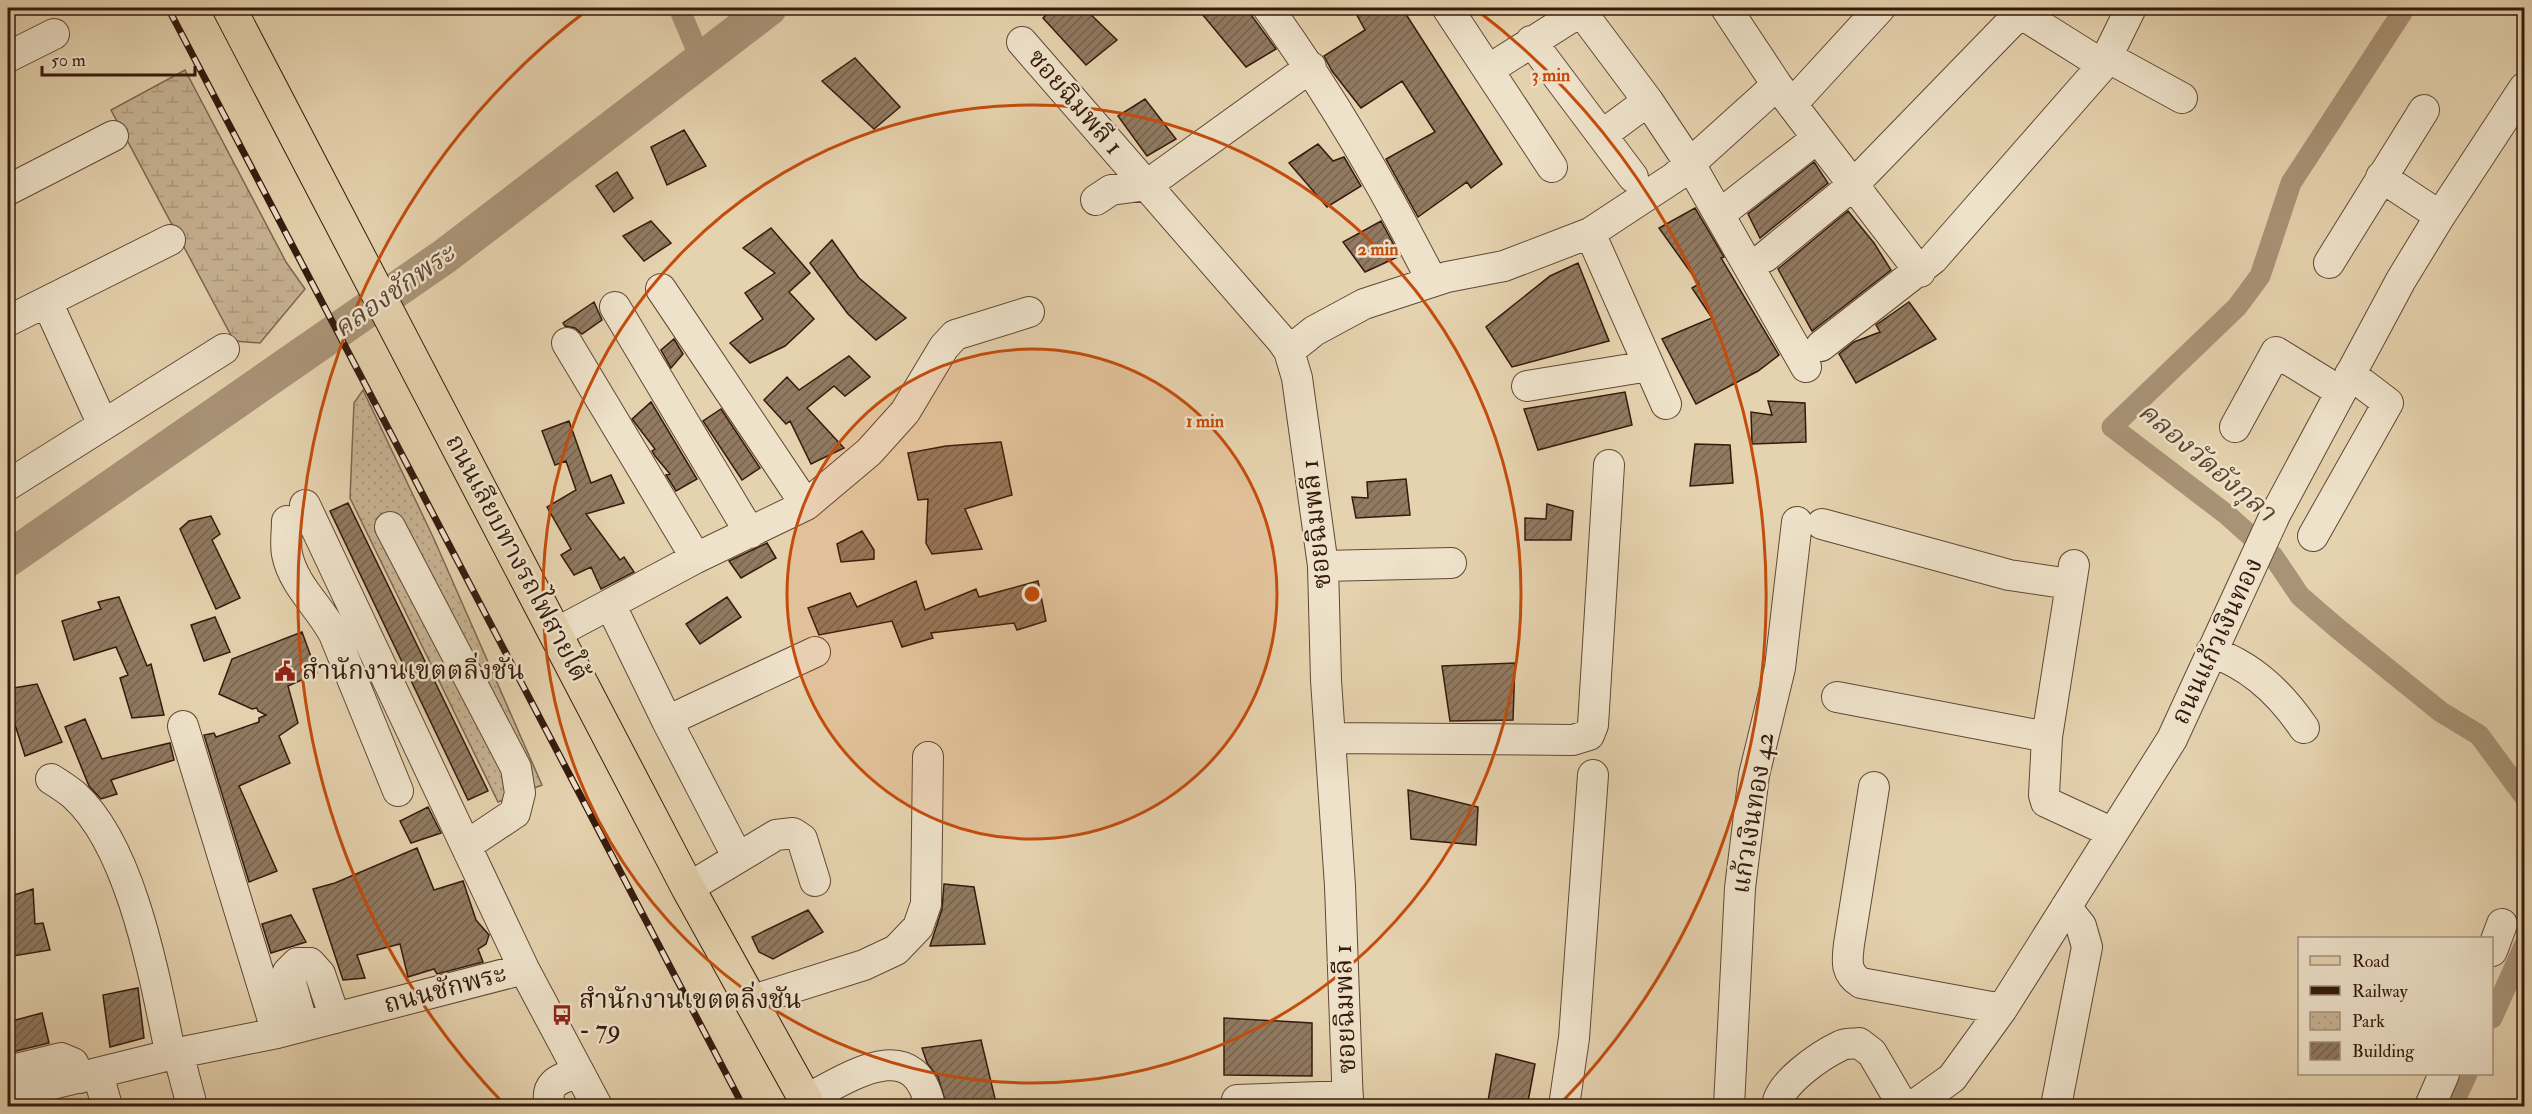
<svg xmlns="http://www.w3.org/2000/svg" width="2532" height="1114" viewBox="0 0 2532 1114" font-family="'IM FELL Double Pica','Noto Serif Thai',serif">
<defs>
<pattern id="wetland-marsh" width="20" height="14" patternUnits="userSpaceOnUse" patternTransform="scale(1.5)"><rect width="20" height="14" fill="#c7b393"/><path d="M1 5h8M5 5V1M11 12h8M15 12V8" fill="none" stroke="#ac997e"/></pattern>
<pattern id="park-dots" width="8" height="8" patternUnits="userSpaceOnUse" patternTransform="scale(1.5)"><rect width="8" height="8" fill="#c7b393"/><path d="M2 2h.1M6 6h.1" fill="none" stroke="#ac997e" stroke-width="1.8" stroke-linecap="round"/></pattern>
<pattern id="building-hatch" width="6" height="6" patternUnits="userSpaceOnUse" patternTransform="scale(1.5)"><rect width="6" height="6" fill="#917a61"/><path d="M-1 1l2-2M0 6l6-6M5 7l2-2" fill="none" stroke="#77634e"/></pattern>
</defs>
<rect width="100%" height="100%" fill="#e5d2ae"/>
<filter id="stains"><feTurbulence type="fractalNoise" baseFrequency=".00333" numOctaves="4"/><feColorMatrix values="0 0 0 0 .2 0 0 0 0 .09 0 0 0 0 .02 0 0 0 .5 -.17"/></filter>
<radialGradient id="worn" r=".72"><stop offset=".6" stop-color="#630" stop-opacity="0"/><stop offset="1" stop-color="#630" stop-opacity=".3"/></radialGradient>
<!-- wetland -->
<path fill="url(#wetland-marsh)" stroke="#7e6650" stroke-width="1.5" d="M 185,70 L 286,262 L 305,289 L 260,343 L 234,341 L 111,110 Z"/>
<!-- park -->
<path fill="url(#park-dots)" stroke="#7e6650" stroke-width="1.5" d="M 363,390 L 434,539 L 542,785 L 498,802 L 350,498 L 354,403 Z"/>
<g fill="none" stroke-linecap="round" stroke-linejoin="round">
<!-- canal -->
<path stroke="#a99377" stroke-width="21" d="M 679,8 L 700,58
M 2405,8 L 2291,183 L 2260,276 L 2237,307 L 2112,427 L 2226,514 L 2273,556 L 2300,596 L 2337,628 L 2441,712 L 2479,735 L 2524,796
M 2492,1018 L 2524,946
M 2452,1106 L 2467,1074"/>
<!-- river -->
<path stroke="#a99377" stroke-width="36" d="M 8,559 L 445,256 L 769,8"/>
</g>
<!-- building -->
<path fill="url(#building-hatch)" stroke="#351a0d" stroke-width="1.5" d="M 1052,8 L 1084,8 L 1117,40 L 1086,65 L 1043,18 Z
M 1212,8 L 1246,8 L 1276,49 L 1246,67 L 1202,14 Z
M 1353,8 L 1402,8 L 1502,164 L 1471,188 L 1467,182 L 1418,217 L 1386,159 L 1435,132 L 1402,81 L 1361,108 L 1332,71 L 1324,56 L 1365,30 Z
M 855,58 L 900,107 L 874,129 L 822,81 Z
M 1145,99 L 1176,139 L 1147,156 L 1118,116 Z
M 684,130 L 706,166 L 667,185 L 651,147 Z
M 1318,144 L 1333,161 L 1344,157 L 1361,186 L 1327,207 L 1289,163 Z
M 1814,162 L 1828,183 L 1760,238 L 1748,214 Z
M 617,172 L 633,198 L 614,212 L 596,186 Z
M 1695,208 L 1724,257 L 1721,258 L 1779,355 L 1758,371 L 1696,404 L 1662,339 L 1712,318 L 1692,288 L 1699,284 L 1659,228 Z
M 1848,211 L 1874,243 L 1891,270 L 1812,331 L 1778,269 Z
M 651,221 L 671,243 L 644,261 L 623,236 Z
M 1381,221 L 1400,256 L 1365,272 L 1343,242 Z
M 771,228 L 810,273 L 789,292 L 814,319 L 785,346 L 750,363 L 730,343 L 763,319 L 745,293 L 775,273 L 743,248 Z
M 832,240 L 859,278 L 906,318 L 876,340 L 848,314 L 810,263 Z
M 1578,263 L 1609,341 L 1512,367 L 1486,327 L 1550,276 Z
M 594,302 L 602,320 L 582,334 L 575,328 L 565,326 L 563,323 Z
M 1909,302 L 1936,339 L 1856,383 L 1839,354 L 1854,342 L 1880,332 L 1876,325 Z
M 674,339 L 683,354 L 671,368 L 661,350 Z
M 849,356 L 870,377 L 845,396 L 834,386 L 807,408 L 844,448 L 811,464 L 790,421 L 786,424 L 764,400 L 787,377 L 799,390 Z
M 1625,392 L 1632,425 L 1538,450 L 1524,409 Z
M 1768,401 L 1805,403 L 1806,442 L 1752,444 L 1751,412 L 1772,415 Z
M 651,402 L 697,479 L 676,491 L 666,475 L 670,474 L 655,456 L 652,451 L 655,449 L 632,419 Z
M 721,409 L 760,468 L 742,480 L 703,421 Z
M 569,421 L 591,483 L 611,475 L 624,503 L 586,514 L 620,560 L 624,557 L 634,572 L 601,589 L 591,567 L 574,575 L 561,555 L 571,549 L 547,507 L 576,490 L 566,461 L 555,465 L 542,431 Z
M 1001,442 L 1012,495 L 965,509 L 982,549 L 932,554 L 926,543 L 928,499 L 918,500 L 908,453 L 946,446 Z
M 1695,444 L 1730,445 L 1733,483 L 1690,486 Z
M 1406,479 L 1410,515 L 1356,518 L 1352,497 L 1368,498 L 1367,482 Z
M 348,503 L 488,791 L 468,800 L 330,511 Z
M 1547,504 L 1573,511 L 1571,540 L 1525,540 L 1525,518 L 1546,519 Z
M 211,516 L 220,534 L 212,540 L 240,598 L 216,609 L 180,529 L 189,521 Z
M 862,531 L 874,550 L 874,559 L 841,562 L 837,544 Z
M 767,543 L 776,558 L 741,578 L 729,561 Z
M 916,581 L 925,610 L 976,589 L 979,597 L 1038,581 L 1046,621 L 1017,630 L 1014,623 L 931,633 L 933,638 L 902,647 L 892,621 L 819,635 L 808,608 L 850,593 L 857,607 Z
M 119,597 L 147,666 L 151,664 L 164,715 L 132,718 L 120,678 L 128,675 L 116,647 L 74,660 L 62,621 L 101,609 L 98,602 Z
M 727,597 L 741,617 L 700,644 L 686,624 Z
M 215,617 L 230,652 L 204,661 L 191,625 Z
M 302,632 L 317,673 L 288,686 L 298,723 L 279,736 L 290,763 L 239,786 L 277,871 L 249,882 L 204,735 L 214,733 L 216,737 L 259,722 L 259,718 L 266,715 L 258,711 L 257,708 L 252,709 L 219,694 L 232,659 Z
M 1515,663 L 1513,720 L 1450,721 L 1442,666 Z
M 37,684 L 62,742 L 25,756 L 8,703 L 8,689 Z
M 85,719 L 102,759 L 170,743 L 174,760 L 111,780 L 117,794 L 101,799 L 89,786 L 65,727 Z
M 1408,790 L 1478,807 L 1476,845 L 1411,839 Z
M 428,807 L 441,833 L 411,843 L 400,821 Z
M 417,848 L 434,890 L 463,881 L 476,920 L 489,935 L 486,944 L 478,949 L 483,962 L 437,974 L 434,969 L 408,977 L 400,944 L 357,955 L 365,978 L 343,980 L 313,889 L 335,883 Z
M 944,884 L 974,887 L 985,944 L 930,946 L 942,909 Z
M 33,889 L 35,924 L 43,923 L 50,950 L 13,956 L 8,928 L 8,897 Z
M 808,910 L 823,932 L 773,959 L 759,952 L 752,937 Z
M 291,915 L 306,942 L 271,953 L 262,924 Z
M 138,988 L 144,1038 L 110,1047 L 103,995 Z
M 42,1013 L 49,1043 L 8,1053 L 8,1022 Z
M 1224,1018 L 1312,1023 L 1312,1076 L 1224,1075 Z
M 981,1040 L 997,1107 L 947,1107 L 938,1077 L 927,1063 L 922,1048 Z
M 1496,1054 L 1535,1064 L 1527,1107 L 1487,1107 Z"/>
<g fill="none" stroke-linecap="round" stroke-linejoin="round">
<!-- minor casing -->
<g stroke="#614835" stroke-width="32">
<path id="minor" d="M 1268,8 C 1332,97 1382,183 1432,281
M 1726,8 L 1777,85 L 1920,272
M 2012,8 L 2103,65
M 1448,9 L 1552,167
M 1531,41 L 1633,177
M 1022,42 L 1282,341 L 1289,351 L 1297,378 L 1323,566 L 1326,680 L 1340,886 L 1348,1106
M 8,57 L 54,34
M 2107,57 L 2182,98
M 1488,70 L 1578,13 L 1583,14 L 1648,101 L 1690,164 L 1806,367
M 1792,104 L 1880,8
M 1602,135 L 1648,101
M 2381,177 L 2440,216
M 8,190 L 113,136
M 1096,200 L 1111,190 L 1147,185 L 1311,67
M 1729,207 L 1816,139
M 1590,233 L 1666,404
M 1765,257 L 1853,185 L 2020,13
M 2329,263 L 2424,110
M 661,289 L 806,505
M 47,302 L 103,425
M 615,307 L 750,533
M 8,321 L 170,240
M 567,343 L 696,558
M 1821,346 L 1933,259 L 2103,65 L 2131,8
M 1289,351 L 1314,331 L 1364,304 L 1447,277 L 1504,266 L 1590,233 L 1675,177 L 1777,85
M 1527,386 L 1649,366
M 2235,427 L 2276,352 L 2341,392
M 8,485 L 224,349
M 305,505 L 524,969 L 597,1106
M 287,521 C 287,532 285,544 287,554 C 293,585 320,607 334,634 L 398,791
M 1822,524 L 2009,575 L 2070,584
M 390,527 L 516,768 L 520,793 L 515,813 L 467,845
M 2313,536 L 2388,403 L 2350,374
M 2074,565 L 2047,737 L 2044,795 L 2046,802 L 2111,832
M 1323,566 L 1451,563
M 611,606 L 667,721
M 556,633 L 696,558 L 806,505 L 869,452 L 905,412 L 944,347 L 955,335 L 1029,312
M 2211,652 C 2251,665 2281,694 2304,728
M 1837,697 L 2047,737
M 183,726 L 277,1033
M 1331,738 L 1573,740 L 1589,735 L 1593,725 L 1609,465
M 51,779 C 59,784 67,789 74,795 C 133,848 155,981 171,1056
M 1874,787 L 1849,944 C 1847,961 1845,973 1861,983 L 2002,1009
M 738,858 L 667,721 L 815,652
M 688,888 L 776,835 L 793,833 L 802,839 L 815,881
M 2492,951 L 2502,924
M 750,1001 L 864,965 L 896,950 L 918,927 L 926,904 L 928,757
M 303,1026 L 288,972 L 297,963 L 310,963 L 320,974 L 335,1018
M 178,1053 L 192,1106
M 8,1071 L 61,1058 L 73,1063 L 80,1078
M 98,1074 L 107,1106
M 8,1095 L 178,1053 L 277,1033 L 524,969
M 805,1100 C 848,1078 914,1031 930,1106
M 1237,1100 L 1348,1096
M 550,1106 C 544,1082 560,1079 579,1072
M 1564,1106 L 1574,1038 L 1593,775
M 1729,1106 L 1740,888 L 1754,775 L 1780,668 L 1797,522
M 1777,1106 C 1778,1084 1821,1055 1840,1046 C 1845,1043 1853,1044 1859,1043 L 1872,1053 L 1903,1106
M 1913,1106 L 1952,1078 L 2002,1009 L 2172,739 L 2275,515 L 2401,280 L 2440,216 L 2524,88
M 2056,1106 L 2087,947 L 2081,926 L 2066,907
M 2430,1106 L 2444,1074"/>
</g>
<!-- major casing -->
<g stroke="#351a0d" stroke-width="35">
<path id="major" d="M 229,8 L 688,888 L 809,1106"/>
</g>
<!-- minor -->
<use href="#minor" stroke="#eee2ca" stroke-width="30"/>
<!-- major -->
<use href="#major" stroke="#e5d2ae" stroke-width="33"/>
<!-- rail casing -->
<g stroke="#351a0d" stroke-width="7">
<path id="rail" d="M 168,8 L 743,1106"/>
</g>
<!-- rail -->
<use href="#rail" stroke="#eee2ca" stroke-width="4.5" stroke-dasharray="14" stroke-linecap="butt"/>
</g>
<!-- distance rings -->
<circle cx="1032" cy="594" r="245" fill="#c44c0c" fill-opacity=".12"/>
<g fill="none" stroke="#c44c0c" stroke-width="3">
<circle cx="1032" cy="594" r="245"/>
<circle cx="1032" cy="594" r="489"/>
<path d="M504 1104A734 734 0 0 1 590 8M1474 8A734 734 0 0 1 1560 1104"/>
</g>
<!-- icons -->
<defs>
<g id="civic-bare" transform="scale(1.62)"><path d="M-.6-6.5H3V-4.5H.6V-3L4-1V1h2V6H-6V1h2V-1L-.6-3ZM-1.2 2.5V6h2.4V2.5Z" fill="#8f2418" stroke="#eee2ca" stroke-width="2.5" paint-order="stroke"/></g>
<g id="bus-bare" transform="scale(1.62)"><path d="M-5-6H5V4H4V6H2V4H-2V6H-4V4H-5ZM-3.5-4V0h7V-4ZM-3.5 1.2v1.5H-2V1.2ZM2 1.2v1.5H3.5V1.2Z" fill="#8f2418" stroke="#eee2ca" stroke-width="2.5" paint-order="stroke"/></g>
</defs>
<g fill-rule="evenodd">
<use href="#civic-bare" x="285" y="671"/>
<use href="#bus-bare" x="562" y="1015"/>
</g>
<g text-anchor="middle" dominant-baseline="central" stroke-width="5" stroke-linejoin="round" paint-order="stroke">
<!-- street labels -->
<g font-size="26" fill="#351a0d" stroke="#eee2ca">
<text transform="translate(1075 102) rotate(49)">ซอยฉิมพลี 1</text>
<text transform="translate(1316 524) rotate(-96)">ซอยฉิมพลี 1</text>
<text transform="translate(517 558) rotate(62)">ถนนเลียบทางรถไฟสายใต้</text>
<text transform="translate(2217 641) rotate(-65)">ถนนแก้วเงินทอง</text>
<text transform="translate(1753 813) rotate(-81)">แก้วเงินทอง 42</text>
<text transform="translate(445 989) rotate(-15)">ถนนชักพระ</text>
<text transform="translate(1345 1009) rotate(-92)">ซอยฉิมพลี 1</text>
</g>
<!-- poi labels -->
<g font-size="26" fill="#351a0d" stroke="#eee2ca" text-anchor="start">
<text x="302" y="671">สำนักงานเขตตลิ่งชัน</text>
<text x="579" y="1000">สำนักงานเขตตลิ่งชัน<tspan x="579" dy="30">- 79</tspan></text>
</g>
<!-- water labels -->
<g font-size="27" font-style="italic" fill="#5e4432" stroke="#eee2ca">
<text transform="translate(394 291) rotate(-35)">คลองชักพระ</text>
<text transform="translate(2207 462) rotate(40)">คลองวัดอังกุลา</text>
</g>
</g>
<circle cx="1032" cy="594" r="9" fill="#c44c0c" stroke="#eee2ca" stroke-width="3"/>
<g font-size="18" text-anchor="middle" font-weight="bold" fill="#c44c0c" stroke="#eee2ca" stroke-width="5" stroke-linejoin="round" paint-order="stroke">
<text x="1551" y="81">3 min</text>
<text x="1378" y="255">2 min</text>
<text x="1205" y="427">1 min</text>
</g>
<!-- margin -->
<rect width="2532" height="1114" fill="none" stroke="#e5d2ae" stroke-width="30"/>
<rect x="9" y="9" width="2514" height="1096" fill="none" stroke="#351a0d" stroke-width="3"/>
<rect x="15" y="15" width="2502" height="1084" fill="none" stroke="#351a0d" stroke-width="1.5"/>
<!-- legend -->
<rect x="2298" y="937" width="195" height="138" fill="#eee2ca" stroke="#a4927e" stroke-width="1.5"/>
<rect x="2310" y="956" width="30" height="9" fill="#e5d2ae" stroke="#a4927e" stroke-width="1.5"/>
<text x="2352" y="967" font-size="18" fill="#351a0d">Road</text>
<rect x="2310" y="986" width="30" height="9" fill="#351a0d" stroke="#a4927e" stroke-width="1.5"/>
<text x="2352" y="997" font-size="18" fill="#351a0d">Railway</text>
<rect x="2310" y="1012" width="30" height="18" fill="url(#park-dots)" stroke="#a4927e" stroke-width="1.5"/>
<text x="2352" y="1027" font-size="18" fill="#351a0d">Park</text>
<rect x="2310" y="1042" width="30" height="18" fill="url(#building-hatch)" stroke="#a4927e" stroke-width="1.5"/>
<text x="2352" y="1057" font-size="18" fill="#351a0d">Building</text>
<!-- scale -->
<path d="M42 66v9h153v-9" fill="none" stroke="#351a0d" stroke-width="3"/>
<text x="51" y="66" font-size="18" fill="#351a0d" stroke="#eee2ca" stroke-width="4.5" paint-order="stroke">50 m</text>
<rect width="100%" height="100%" filter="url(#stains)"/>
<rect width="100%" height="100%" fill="url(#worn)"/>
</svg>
